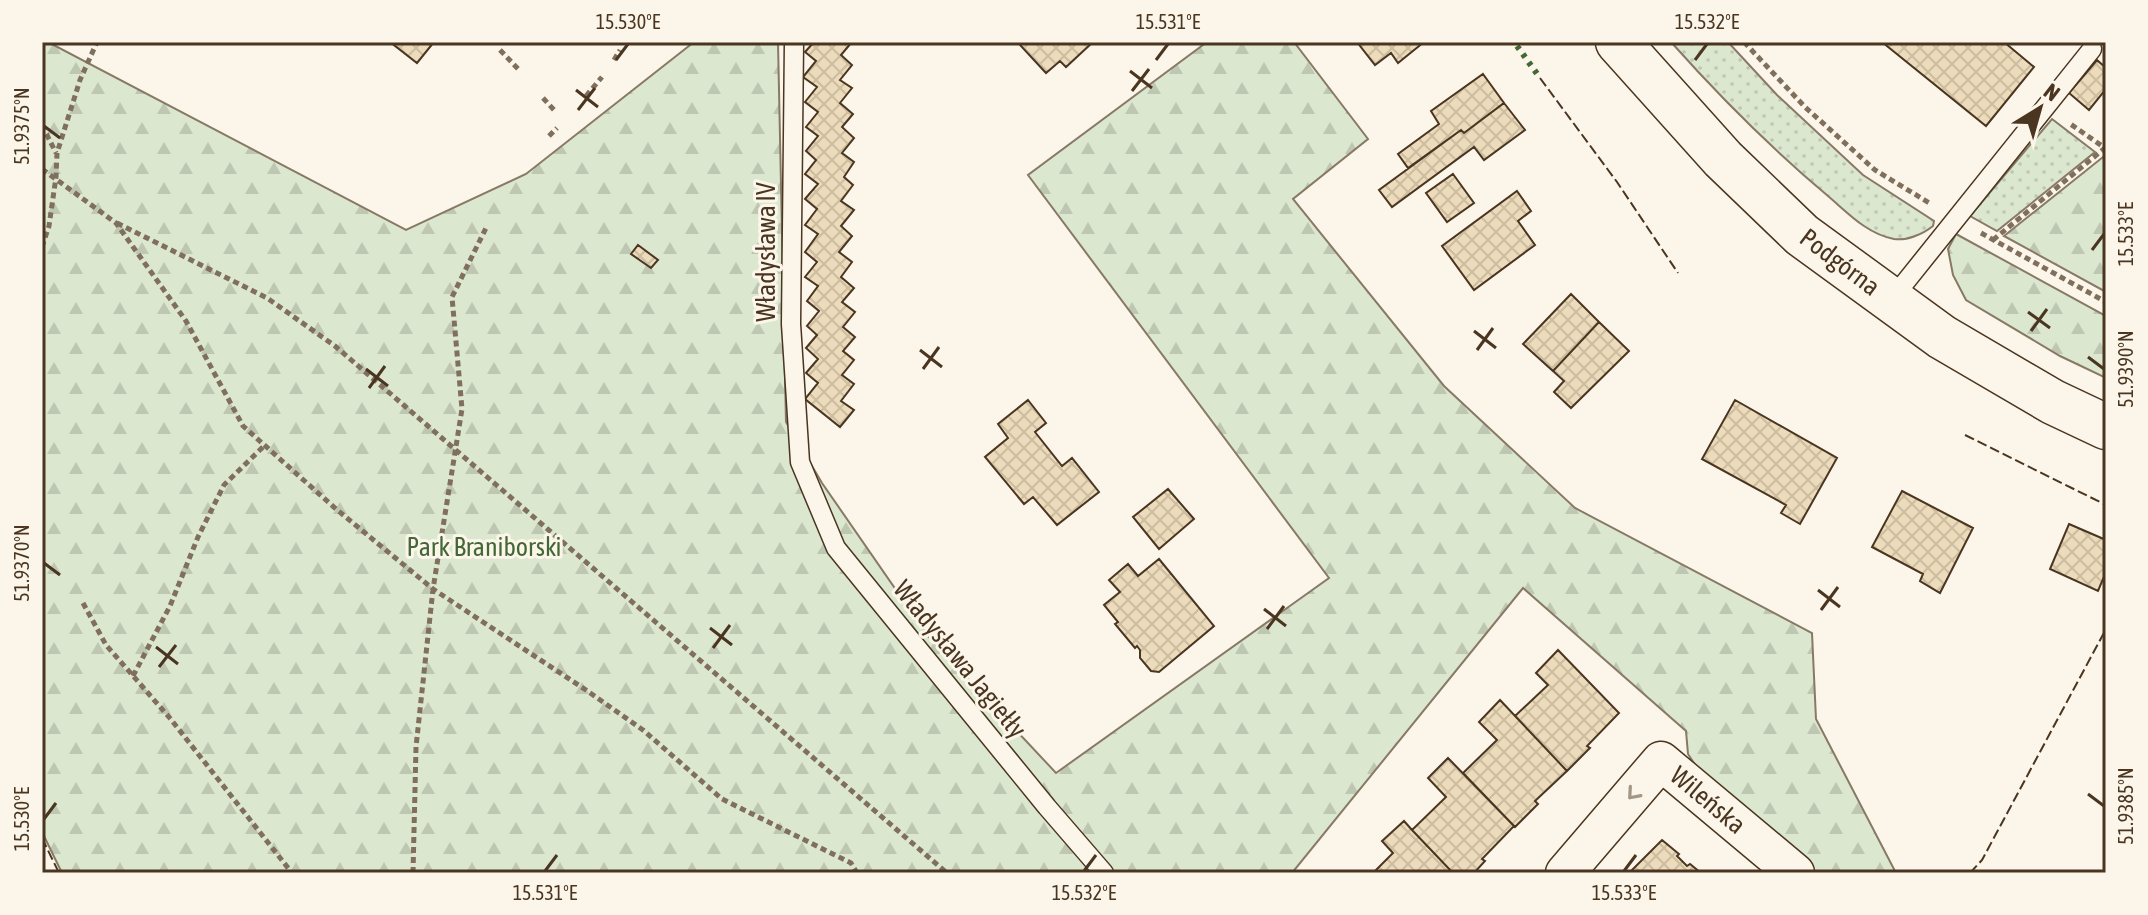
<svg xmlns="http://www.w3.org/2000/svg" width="2148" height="915" viewBox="0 0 2148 915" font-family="'Asap Condensed',sans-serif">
<defs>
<pattern id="grass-dots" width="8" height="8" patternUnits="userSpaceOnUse" patternTransform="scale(2)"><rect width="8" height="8" fill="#dce7d0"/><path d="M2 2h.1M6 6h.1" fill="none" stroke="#bec7b2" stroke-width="1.8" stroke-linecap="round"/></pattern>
<pattern id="forest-firs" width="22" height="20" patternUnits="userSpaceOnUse" patternTransform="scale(2)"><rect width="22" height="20" fill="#dce7d0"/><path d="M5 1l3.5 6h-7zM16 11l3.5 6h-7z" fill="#bec7b2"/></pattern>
<pattern id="building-cross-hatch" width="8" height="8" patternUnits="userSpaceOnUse" patternTransform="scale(2)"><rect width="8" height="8" fill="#ecdcbc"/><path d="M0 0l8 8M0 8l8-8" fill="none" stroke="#ccbda1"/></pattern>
</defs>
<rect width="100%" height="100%" fill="#fbf6e9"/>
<!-- grass -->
<path fill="url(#grass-dots)" stroke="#887966" stroke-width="2" d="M 1671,42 L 1728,42 L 1777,95 L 1863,175 L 1934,221 L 1933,226 C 1923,234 1907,241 1894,239 C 1867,234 1848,213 1828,196 C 1772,149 1720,97 1671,42 Z
M 2052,119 L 2095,152 L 1997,231 L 1970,216 Z"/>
<!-- forest -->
<path fill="url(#forest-firs)" stroke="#887966" stroke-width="2" d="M 42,42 L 48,42 L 406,230 L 526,174 L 694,42 L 778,42 L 786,422 L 822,483 L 928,636 L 1056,773 L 1329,578 L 1028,175 L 1207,42 L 1294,42 L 1368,139 L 1293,199 L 1444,386 L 1575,508 L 1812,633 L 1816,719 L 1896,873 L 1809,873 L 1729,817 L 1688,754 L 1686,731 L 1523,588 L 1292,873 L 62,873 L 42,832 Z
M 2103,157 L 2106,160 L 2106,292 L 2004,236 Z
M 1956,234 L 2106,316 L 2106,378 L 2060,356 L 1966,300 L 1953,275 L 1948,249 Z"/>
<!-- building -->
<path fill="url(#building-cross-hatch)" stroke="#4a3520" stroke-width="2" d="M 390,42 L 434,42 L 417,63 Z
M 814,42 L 852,42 L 841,55 L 852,65 L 840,80 L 852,88 L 840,103 L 853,114 L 842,127 L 854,138 L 842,153 L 854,162 L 844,177 L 853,185 L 841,201 L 854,210 L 841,226 L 852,236 L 839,252 L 852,262 L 841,277 L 854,288 L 842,302 L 855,312 L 843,327 L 855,337 L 843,351 L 854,360 L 842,375 L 854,384 L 841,401 L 854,410 L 840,427 L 805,399 L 818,383 L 806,373 L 818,359 L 806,348 L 817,335 L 807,326 L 819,311 L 807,301 L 818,286 L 805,277 L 817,262 L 805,252 L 818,234 L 805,225 L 817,209 L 805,199 L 818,184 L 805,174 L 816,160 L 806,151 L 818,136 L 806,127 L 818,112 L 805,102 L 817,87 L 803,77 L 816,61 L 805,52 Z
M 1024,42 L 1093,42 L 1066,67 L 1060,61 L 1046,73 L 1020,45 Z
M 1357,42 L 1424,42 L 1398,63 L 1391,53 L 1375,65 Z
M 1882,42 L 2004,42 L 2034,67 L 1986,126 Z
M 2097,60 L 2106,68 L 2106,89 L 2089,110 L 2069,93 Z
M 1483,74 L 1504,103 L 1464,133 L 1461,130 L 1408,168 L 1398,154 L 1439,124 L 1431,111 Z
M 1504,103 L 1525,130 L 1484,160 L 1474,147 L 1392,207 L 1379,190 L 1461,130 L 1464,133 Z
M 1453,174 L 1474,203 L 1447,222 L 1426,193 Z
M 1517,191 L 1531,211 L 1518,221 L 1535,245 L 1474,290 L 1442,246 Z
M 638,245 L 658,260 L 651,268 L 631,254 Z
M 1571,294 L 1599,322 L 1553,371 L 1523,344 Z
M 1599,322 L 1629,351 L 1571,408 L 1554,392 L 1564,381 L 1553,371 Z
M 1028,400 L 1046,423 L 1035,432 L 1062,466 L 1072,458 L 1099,492 L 1057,525 L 1033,497 L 1024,504 L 985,457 L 1008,438 L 998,424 Z
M 1735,400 L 1837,458 L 1800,524 L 1781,513 L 1786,505 L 1702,459 Z
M 1168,489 L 1194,519 L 1159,549 L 1133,517 Z
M 1902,491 L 1973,528 L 1940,593 L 1920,581 L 1923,574 L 1872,547 Z
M 2069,524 L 2106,540 L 2106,572 L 2098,591 L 2050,569 Z
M 1159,559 L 1214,626 L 1159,672 L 1151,671 L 1140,658 L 1140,650 L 1137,646 L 1135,648 L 1115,624 L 1118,622 L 1104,605 L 1120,592 L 1109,580 L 1128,564 L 1138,576 Z
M 1558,650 L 1619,713 L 1587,746 L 1590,748 L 1567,771 L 1515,716 L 1548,685 L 1536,673 Z
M 1500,700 L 1567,771 L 1535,801 L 1538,804 L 1515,827 L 1463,773 L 1497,740 L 1479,722 Z
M 1448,758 L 1514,826 L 1482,859 L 1485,861 L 1474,873 L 1453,873 L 1412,830 L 1446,797 L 1428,778 Z
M 1404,821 L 1412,830 L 1453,873 L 1373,873 L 1393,853 L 1382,841 Z
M 1662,840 L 1679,854 L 1677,856 L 1687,866 L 1690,864 L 1701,873 L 1629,873 Z"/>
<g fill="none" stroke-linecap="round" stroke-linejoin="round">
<!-- lane casing -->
<g stroke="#4a3520" stroke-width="21">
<path id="lane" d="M 794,42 L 791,324 L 800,462 L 836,548 L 1047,807 L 1104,873
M 1891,300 L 2092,49"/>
</g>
<!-- street casing -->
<g stroke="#4a3520" stroke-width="41">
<path id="street" d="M 1565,873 L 1661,761 L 1795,873"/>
</g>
<!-- secondary casing -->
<g stroke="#4a3520" stroke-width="47">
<path id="secondary" d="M 1618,42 L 1723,159 L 1802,235 L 1942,337 L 2053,402 L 2106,427"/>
</g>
<!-- path -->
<path stroke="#7f6f5c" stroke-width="5" stroke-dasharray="6 4" stroke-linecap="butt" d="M 1744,42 L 1805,107 L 1875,170 L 1931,204
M 500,50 L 520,71
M 614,60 L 620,50
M 586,96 L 602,77
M 543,98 L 555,111
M 42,125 L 56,153
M 549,136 L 557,128
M 42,169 L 116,223 L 186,321 L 243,426 L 336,509 L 433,589 L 586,690 L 643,730 L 722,799 L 851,863 L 857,873
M 117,223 L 267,298 L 335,346 L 947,873
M 1981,233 L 2106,302
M 1993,240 L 2105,148 L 2069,123
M 42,247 L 49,226 L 56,177 L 57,153 L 80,80 L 97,42
M 83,603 L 106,645 L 169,717 L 292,873
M 133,676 L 170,606 L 198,537 L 224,485 L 265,445
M 413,873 L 416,747 L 433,589 L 462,409 L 452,297 L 487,226"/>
<!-- lane -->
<use href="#lane" stroke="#fbf6e9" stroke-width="18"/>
<!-- street -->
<use href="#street" stroke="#fbf6e9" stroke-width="38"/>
<!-- secondary -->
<use href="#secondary" stroke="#fbf6e9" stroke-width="44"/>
<!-- hedge -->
<path stroke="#436837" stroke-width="6" stroke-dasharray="4 6" stroke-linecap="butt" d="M 1517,46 L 1540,78"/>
<!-- fence -->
<path stroke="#4a3520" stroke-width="2" stroke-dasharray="10 4" stroke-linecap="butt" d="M 1540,78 L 1617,182 L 1678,273
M 1965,435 L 2106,505
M 42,838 L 59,873
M 1970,873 L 1982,860 L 2106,629"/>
</g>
<!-- one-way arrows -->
<defs><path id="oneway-chevron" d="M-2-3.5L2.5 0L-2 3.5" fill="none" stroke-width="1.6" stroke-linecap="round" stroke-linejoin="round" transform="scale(2)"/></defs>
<use stroke="#a29684" href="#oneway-chevron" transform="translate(1633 794) rotate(131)"/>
<!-- ticks -->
<path fill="none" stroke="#4a3520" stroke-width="3" d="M 616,60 L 628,44M 1156,60 L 1168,44M 1695,60 L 1707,44M 1130,71 L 1152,88M 576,90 L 598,107M 1132,91 L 1149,69M 578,110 L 595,88M 44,126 L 60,138M 2092,250 L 2104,234M 2028,312 L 2050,328M 1474,331 L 1496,348M 2031,331 L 2047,309M 920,350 L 942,367M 1477,350 L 1493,328M 2088,357 L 2104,369M 366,369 L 388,386M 923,369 L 939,347M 369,388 L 385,366M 44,563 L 60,575M 1818,590 L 1840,607M 1264,609 L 1286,626M 1821,610 L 1838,587M 710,628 L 732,645M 1267,629 L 1284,606M 156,647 L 178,664M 713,648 L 730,625M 159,667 L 176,645M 2088,794 L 2104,806M 44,819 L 56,803M 545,871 L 557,855M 1084,871 L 1096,855M 1624,871 L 1636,855"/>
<g text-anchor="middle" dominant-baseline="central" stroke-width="6" stroke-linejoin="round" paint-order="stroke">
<!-- street labels -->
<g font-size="26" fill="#4a3520" stroke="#fbf6e9">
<text transform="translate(766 252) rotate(-90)">Władysława IV</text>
<text transform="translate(1840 262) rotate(37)">Podgórna</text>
<text transform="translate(960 659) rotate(51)">Władysława Jagiełły</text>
<text transform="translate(1708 800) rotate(40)">Wileńska</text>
</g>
<!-- park labels -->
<g font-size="26" fill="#436837" stroke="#fbf6e9">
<text x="484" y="547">Park Braniborski</text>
</g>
</g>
<!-- border -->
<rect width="2148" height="915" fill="none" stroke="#fbf6e9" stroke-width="88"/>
<!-- north arrow -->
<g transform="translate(2040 108) rotate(37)" stroke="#fbf6e9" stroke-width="6" paint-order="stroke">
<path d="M0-6L14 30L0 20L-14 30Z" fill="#4a3520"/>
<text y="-12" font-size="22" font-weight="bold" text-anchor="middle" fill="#4a3520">N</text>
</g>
<rect x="44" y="44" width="2060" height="827" fill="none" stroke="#4a3520" stroke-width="3"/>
<g font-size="20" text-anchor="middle" fill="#4a3520">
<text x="628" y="29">15.530°E</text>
<text x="1168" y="29">15.531°E</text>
<text x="1707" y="29">15.532°E</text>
<text transform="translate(22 126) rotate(-90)" y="7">51.9375°N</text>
<text transform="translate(2126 234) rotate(-90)" y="7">15.533°E</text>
<text transform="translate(2126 369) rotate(-90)" y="7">51.9390°N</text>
<text transform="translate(22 563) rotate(-90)" y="7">51.9370°N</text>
<text transform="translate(2126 806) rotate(-90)" y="7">51.9385°N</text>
<text transform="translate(22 819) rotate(-90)" y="7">15.530°E</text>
<text x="545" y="900">15.531°E</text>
<text x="1084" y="900">15.532°E</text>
<text x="1624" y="900">15.533°E</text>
</g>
</svg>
